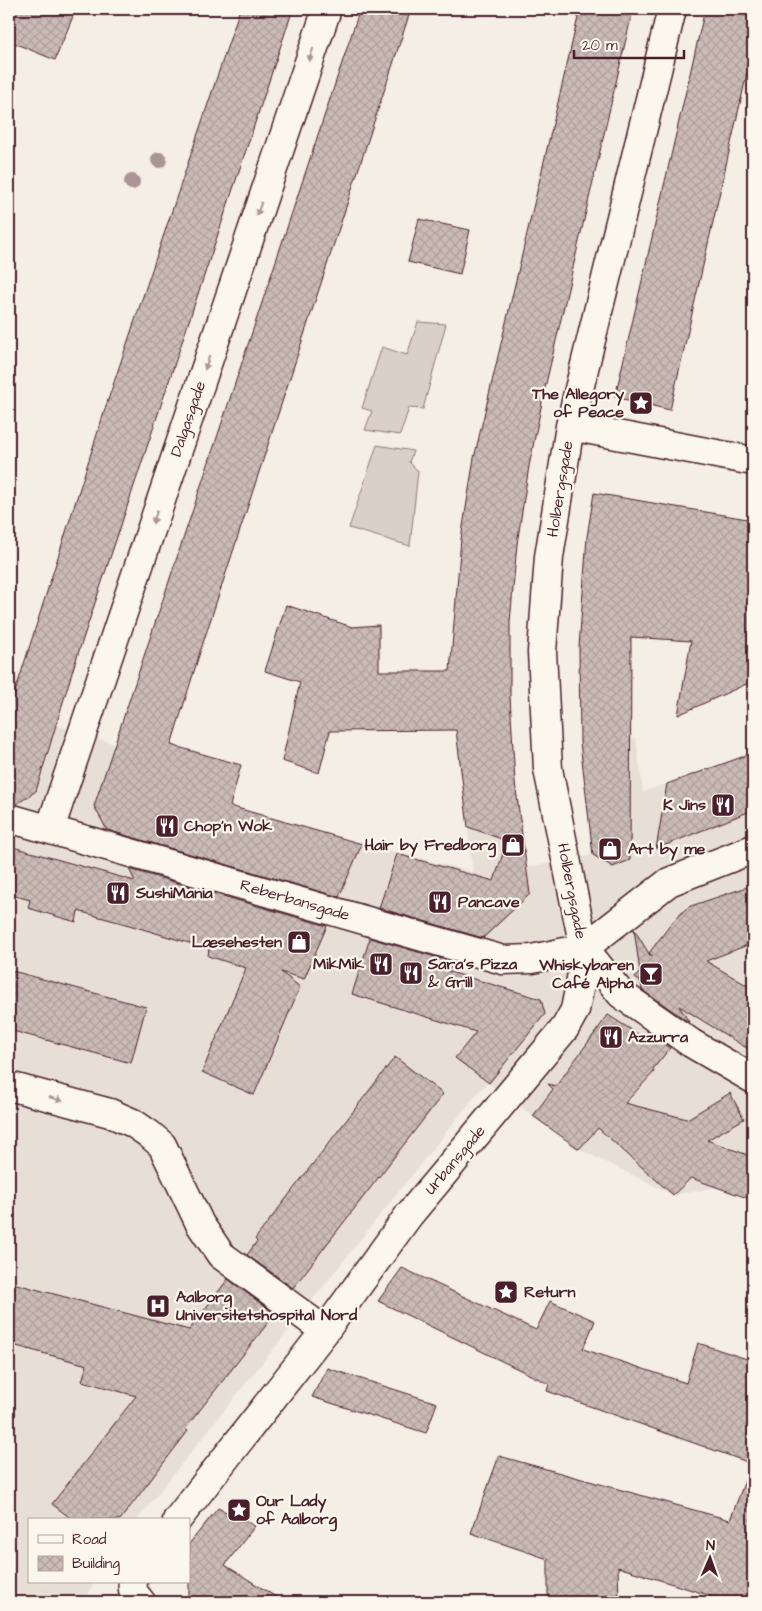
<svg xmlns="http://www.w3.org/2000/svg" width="762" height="1611" viewBox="0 0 762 1611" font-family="'Architects Daughter',sans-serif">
<defs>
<pattern id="building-cross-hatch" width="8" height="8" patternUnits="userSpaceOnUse" patternTransform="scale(1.25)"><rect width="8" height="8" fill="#cabbb6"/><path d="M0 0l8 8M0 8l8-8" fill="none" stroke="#afa09d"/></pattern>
</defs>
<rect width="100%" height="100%" fill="#f4eee4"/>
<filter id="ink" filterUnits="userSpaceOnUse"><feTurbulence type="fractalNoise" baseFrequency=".02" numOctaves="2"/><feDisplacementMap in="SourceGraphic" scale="10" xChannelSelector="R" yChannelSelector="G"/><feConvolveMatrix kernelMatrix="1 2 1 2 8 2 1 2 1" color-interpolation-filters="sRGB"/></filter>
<g filter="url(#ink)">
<!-- built -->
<path fill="#e7dfd6" d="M 9,710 L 115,744 L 159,785 L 330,835 L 473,872 L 463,788 L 515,782 L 527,867 L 593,855 L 580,742 L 636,738 L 643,792 L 753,753 L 753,1200 L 718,1187 L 673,1195 L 579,1149 L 488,1083 L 478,1092 L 137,1520 L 29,1520 L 29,1582 L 94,1582 L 84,1602 L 9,1602 Z"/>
<!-- grass -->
<path fill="#dbd0c9" stroke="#92787a" d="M 418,322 L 446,324 L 423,409 L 409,408 L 400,435 L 365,430 L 372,411 L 362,408 L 382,347 L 407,355 Z
M 377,445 L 413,451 L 409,462 L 418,471 L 410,546 L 349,528 Z"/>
<!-- building -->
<path fill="url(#building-cross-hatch)" stroke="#4a1f2b" d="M 9,9 L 76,9 L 55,60 L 9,41 Z
M 240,9 L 293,9 L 74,666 L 36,791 L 17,804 L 9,803 L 9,711 L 107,403 Z
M 360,9 L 411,9 L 201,649 L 171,745 L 241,765 L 230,806 L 362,844 L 339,897 L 107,830 L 94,806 Z
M 580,9 L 633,9 L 545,388 L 529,466 L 517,544 L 510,622 L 510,697 L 515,782 L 530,894 L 483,938 L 379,908 L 397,854 L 494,881 L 507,841 L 468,827 L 456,730 L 330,731 L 319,773 L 282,761 L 300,682 L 265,671 L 286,605 L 352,627 L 379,625 L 379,671 L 450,671 L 461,539 L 474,458 Z
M 705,9 L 753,9 L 753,47 L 670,410 L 615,397 Z
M 419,219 L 470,230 L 460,274 L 408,262 Z
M 594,493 L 753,520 L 753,681 L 678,715 L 691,641 L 631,637 L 630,860 L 613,867 L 593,855 L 580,742 L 579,647 L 587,537 Z
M 753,753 L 753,810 L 656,849 L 667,784 Z
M 9,846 L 135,881 L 129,869 L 327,926 L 304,979 L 281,972 L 300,987 L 254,1095 L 202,1072 L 246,968 L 208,956 L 209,949 L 129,925 L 78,911 L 76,922 L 28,908 L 30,900 L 9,894 Z
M 753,885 L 753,943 L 706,961 L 753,989 L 753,1052 L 679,1006 L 689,1022 L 642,990 L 641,982 L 635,978 L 640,972 L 634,929 L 651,957 L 652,955 L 649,953 L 674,920 L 688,907 Z
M 370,938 L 456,963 L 447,971 L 541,999 L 545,1014 L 489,1083 L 455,1058 L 476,1032 L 352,994 Z
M 9,970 L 146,1007 L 131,1063 L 9,1030 Z
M 608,1015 L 649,1041 L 647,1032 L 670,1048 L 653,1069 L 654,1072 L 625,1103 L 687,1119 L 730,1093 L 744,1119 L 707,1140 L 753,1157 L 753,1200 L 691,1178 L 673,1195 L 598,1128 L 579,1149 L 533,1116 L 553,1089 L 548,1084 L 556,1086 Z
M 395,1057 L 443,1094 L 293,1288 L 247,1255 L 257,1241 L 255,1239 Z
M 402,1268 L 536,1330 L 550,1301 L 595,1321 L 583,1349 L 686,1383 L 698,1343 L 753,1361 L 753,1464 L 547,1391 L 549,1384 L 378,1301 Z
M 228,1279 L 275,1314 L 185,1429 L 188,1431 L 120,1520 L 73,1520 L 52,1504 L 136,1396 L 82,1381 L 87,1365 L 9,1344 L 9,1282 L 189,1330 Z
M 327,1368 L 437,1403 L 426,1433 L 312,1397 Z
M 499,1456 L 730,1520 L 751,1465 L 753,1466 L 753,1602 L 708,1602 L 711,1596 L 618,1567 L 619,1602 L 548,1602 L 548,1559 L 471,1533 Z
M 218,1508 L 255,1526 L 225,1565 L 284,1602 L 189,1602 L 189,1544 Z"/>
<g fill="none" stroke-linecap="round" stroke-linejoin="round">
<!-- minor casing -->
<g stroke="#4a1f2b" stroke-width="31">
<path id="minor" d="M 672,9 L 570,426 L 549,557 L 542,652 L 548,769 L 584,948 L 621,994 L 691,1043 L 753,1079
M 570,426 L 753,461
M 9,818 L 503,960 L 532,959 L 584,948
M 50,829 L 327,9
M 9,1086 L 110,1113 L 133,1123 L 149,1134 L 162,1145 L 200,1224 L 221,1255 L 325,1331
M 177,1520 L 325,1331 L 409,1215 L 565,1028 L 575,1010 L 581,979 L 584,948 L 669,882 L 753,849
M 133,1582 C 131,1591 136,1596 141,1602"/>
</g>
<!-- minor -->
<use href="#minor" stroke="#fbf7ec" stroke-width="28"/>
</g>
<!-- trees -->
<g fill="#aa9494">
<circle cx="159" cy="160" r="8"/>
<circle cx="132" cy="182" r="8"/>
</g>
<!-- one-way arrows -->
<defs><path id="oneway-solid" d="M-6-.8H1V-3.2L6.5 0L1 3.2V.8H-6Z" transform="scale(1.25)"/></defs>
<g fill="#ab9695">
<use href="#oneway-solid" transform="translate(311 55) rotate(109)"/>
<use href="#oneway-solid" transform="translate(259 209) rotate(109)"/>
<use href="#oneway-solid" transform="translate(207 363) rotate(109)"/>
<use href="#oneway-solid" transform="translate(155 517) rotate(109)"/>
<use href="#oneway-solid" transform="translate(56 1099) rotate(16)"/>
</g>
</g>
<!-- icons -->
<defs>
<g id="sight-square" transform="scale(1.25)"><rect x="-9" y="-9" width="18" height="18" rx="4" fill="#4a1f2b" stroke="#fbf7ec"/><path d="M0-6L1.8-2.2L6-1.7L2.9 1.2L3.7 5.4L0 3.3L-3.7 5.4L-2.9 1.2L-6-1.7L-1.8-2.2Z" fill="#fff"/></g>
<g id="restaurant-square" transform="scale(1.25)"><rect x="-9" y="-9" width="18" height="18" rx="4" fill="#4a1f2b" stroke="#fbf7ec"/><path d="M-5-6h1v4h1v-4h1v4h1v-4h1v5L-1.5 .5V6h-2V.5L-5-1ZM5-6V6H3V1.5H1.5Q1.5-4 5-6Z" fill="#fff"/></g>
<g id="shop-square" transform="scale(1.25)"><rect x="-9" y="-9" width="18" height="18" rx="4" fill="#4a1f2b" stroke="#fbf7ec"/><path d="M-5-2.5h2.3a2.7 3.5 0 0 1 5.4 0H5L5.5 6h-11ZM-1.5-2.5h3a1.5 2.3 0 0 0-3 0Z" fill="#fff"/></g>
<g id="bar-square" transform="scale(1.25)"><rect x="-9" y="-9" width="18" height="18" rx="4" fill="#4a1f2b" stroke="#fbf7ec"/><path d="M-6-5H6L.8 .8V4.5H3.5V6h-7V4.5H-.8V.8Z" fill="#fff"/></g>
<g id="hospital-square" transform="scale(1.25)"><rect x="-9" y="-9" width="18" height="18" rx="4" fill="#4a1f2b" stroke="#fbf7ec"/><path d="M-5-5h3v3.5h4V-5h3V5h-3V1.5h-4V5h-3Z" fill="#fff"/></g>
</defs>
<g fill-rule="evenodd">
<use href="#sight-square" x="641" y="403"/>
<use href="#restaurant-square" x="723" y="805"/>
<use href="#restaurant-square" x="167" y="826"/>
<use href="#shop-square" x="513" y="845"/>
<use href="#shop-square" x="610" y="849"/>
<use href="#restaurant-square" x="118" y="893"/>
<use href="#restaurant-square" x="440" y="902"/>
<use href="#shop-square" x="299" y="942"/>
<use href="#restaurant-square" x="381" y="964"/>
<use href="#restaurant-square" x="411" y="973"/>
<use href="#bar-square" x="651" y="974"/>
<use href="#restaurant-square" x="611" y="1037"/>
<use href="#sight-square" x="506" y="1292"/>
<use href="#hospital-square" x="158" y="1306"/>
<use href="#sight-square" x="239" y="1510"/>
</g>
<g text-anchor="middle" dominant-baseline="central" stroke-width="4.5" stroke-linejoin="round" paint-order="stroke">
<!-- poi labels -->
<g font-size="16" font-weight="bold" fill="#4a1f2b" stroke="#fbf7ec" text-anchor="start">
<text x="624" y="394" text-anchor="end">The Allegory<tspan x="624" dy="18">of Peace</tspan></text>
<text x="706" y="805" text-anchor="end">K Jins</text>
<text x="184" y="826">Chop'n Wok</text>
<text x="496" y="845" text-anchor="end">Hair by Fredborg</text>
<text x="628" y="849">Art by me</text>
<text x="136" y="893">SushiMania</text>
<text x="458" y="902">Pancave</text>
<text x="282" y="942" text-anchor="end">Læsehesten</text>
<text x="364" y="964" text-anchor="end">MikMik</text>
<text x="428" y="964">Sara's Pizza<tspan x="428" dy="18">&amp; Grill</tspan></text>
<text x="634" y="965" text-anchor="end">Whiskybaren<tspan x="634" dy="18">Café Alpha</tspan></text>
<text x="628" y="1037">Azzurra</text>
<text x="524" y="1292">Return</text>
<text x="176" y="1297">Aalborg<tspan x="176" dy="18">Universitetshospital Nord</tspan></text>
<text x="256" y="1501">Our Lady<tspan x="256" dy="18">of Aalborg</tspan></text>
</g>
<!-- street labels -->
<g font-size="16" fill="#4a1f2b" stroke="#fbf7ec">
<text transform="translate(188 419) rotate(-71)">Dalgasgade</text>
<text transform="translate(560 489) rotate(-81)">Holbergsgade</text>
<text transform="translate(572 891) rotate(79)">Holbergsgade</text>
<text transform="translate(295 900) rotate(16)">Reberbansgade</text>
<text transform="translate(455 1160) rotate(-50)">Urbansgade</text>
</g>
</g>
<!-- margin -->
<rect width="762" height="1611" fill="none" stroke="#fbf7ec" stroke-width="30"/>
<rect x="15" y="15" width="732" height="1581" fill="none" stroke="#4a1f2b" stroke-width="2" filter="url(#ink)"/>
<!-- legend -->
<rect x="28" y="1518" width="162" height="65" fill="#fbf7ec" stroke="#b4a19f"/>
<rect x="38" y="1535" width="25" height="8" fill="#fbf7ec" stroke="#b4a19f"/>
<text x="72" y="1544" font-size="15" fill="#4a1f2b">Road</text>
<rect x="38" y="1556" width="25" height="15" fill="url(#building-cross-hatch)" stroke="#b4a19f"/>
<text x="72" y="1568" font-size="15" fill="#4a1f2b">Building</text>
<!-- north arrow -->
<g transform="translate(710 1558) rotate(2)" stroke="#fbf7ec" stroke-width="4" paint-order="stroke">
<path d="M0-4L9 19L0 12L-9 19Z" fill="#4a1f2b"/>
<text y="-8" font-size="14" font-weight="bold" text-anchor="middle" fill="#4a1f2b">N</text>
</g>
<!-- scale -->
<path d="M574 50v8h110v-8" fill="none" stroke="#4a1f2b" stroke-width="2.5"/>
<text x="582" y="50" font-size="15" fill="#4a1f2b" stroke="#fbf7ec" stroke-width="4" paint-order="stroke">20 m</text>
</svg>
